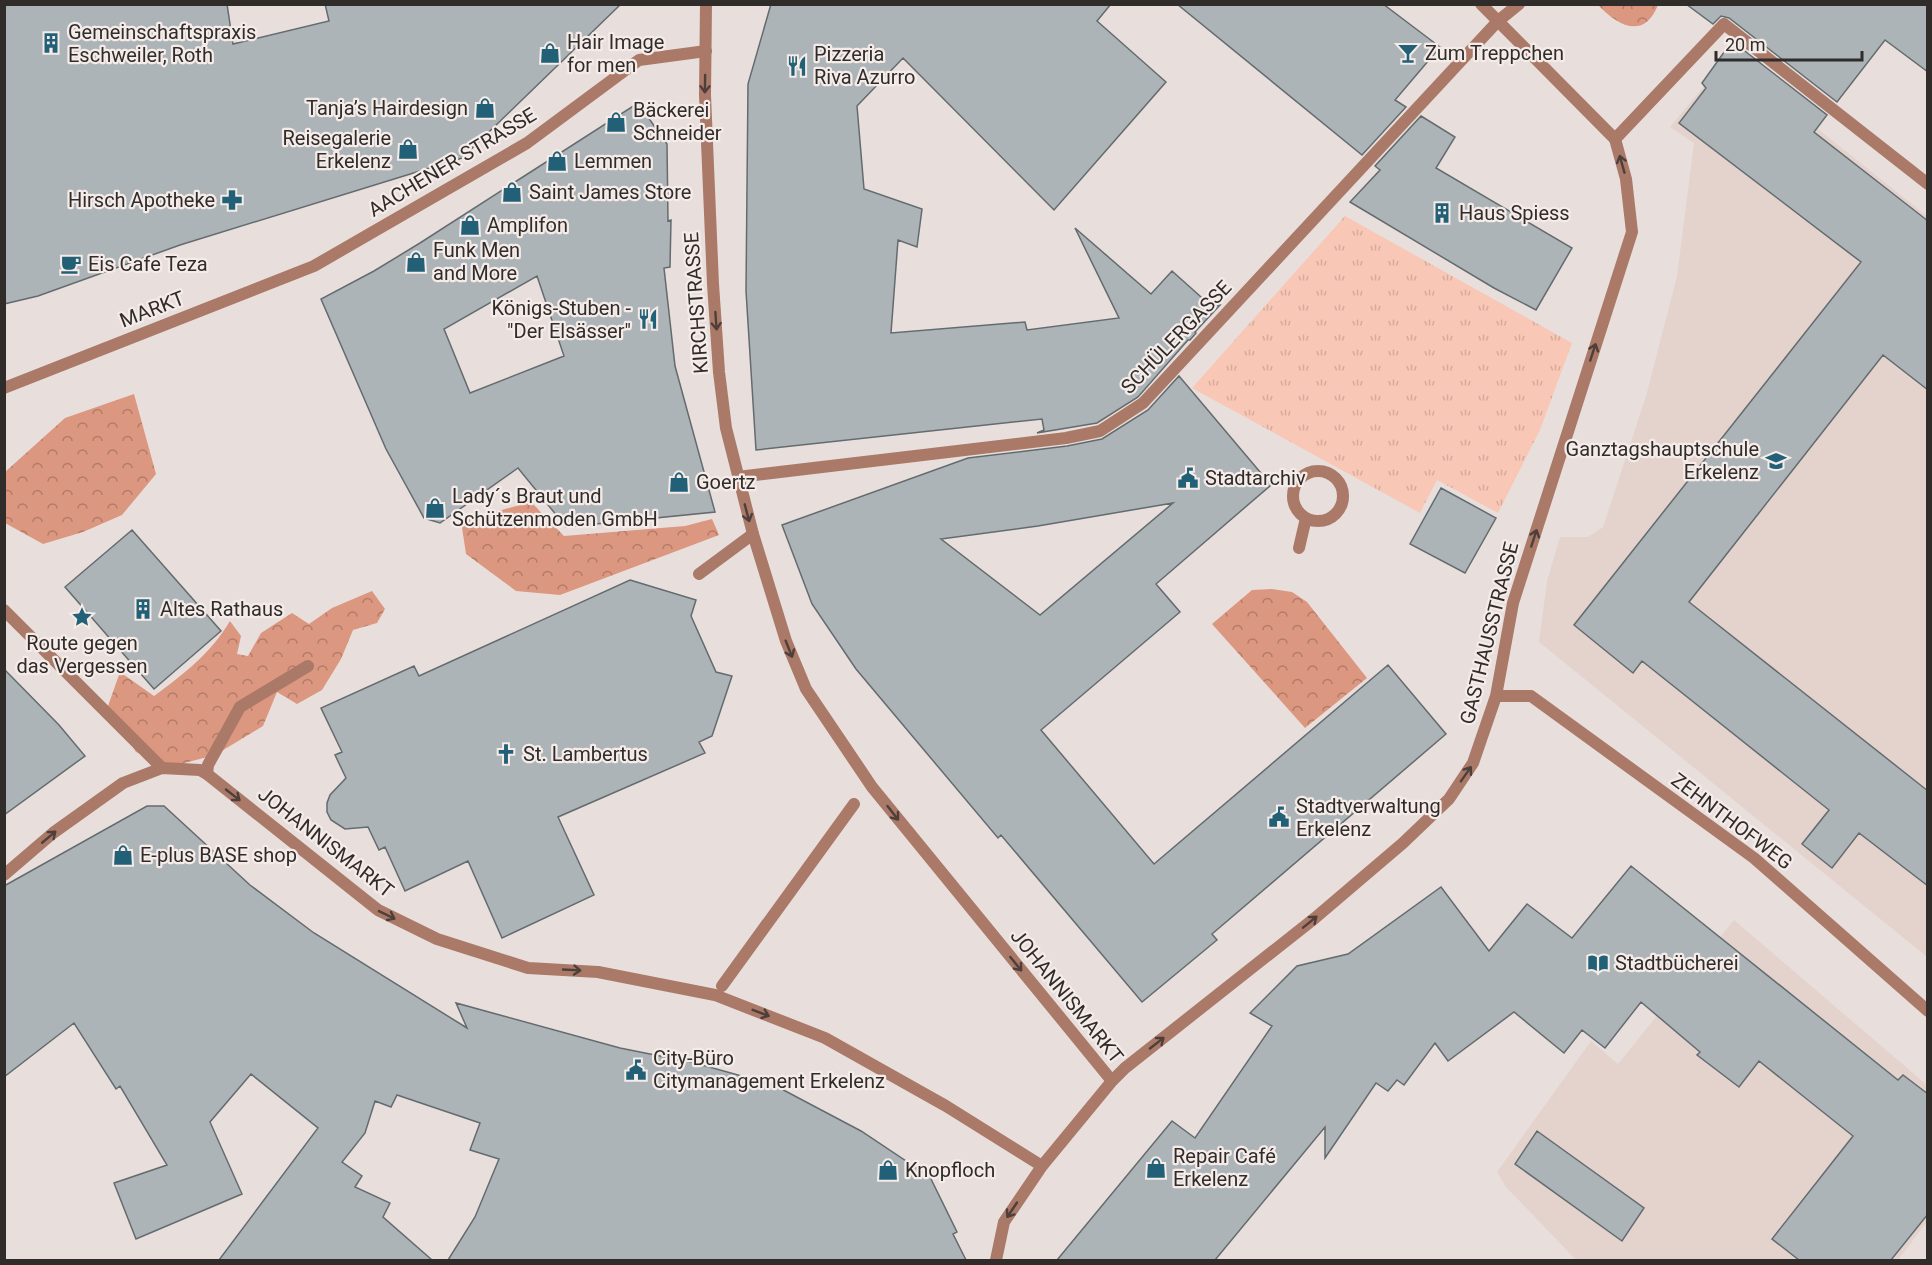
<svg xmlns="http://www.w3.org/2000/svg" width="1932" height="1265" viewBox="0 0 1932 1265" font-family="Roboto,sans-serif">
<defs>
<pattern id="forest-crowns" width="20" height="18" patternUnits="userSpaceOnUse" patternTransform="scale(1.5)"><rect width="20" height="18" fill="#db977f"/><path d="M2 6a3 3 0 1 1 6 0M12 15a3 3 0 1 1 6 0" fill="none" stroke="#b27b68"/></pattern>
<pattern id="park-tufts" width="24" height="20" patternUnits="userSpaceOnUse" patternTransform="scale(1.5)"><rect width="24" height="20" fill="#f9c7b5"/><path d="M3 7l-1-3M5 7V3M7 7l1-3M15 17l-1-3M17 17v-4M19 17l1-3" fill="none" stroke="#d6ab9c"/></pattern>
</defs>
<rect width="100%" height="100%" fill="#e8dfdc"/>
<!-- built -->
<path fill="#e4d3cd" d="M 1728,57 L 1927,216 L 1927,957 L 1539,642 L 1547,581 L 1560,537 L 1588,537 L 1603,527 L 1646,396 L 1677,276 L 1694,143 L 1670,127 Z
M 1734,920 L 1927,1085 L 1927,1222 L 1898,1260 L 1576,1260 L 1506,1187 L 1497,1172 L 1591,1041 L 1618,1064 Z"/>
<!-- forest -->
<path fill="url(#forest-crowns)" d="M 1598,5 L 1658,5 C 1644,40 1618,26 1598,5 Z
M 134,394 L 156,474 L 122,515 L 83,532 L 43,544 L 5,523 L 5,472 L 65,418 Z
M 531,502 L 564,536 L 685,526 L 712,519 L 719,535 L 560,595 L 516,591 L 466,554 L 461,521 Z
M 1272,589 L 1292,592 L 1307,602 L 1367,678 L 1305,728 L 1212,624 L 1252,590 Z
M 372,591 L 385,609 L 377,623 L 353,630 L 341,659 L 322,690 L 297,704 L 277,692 L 263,726 L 215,755 L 173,766 L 136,752 L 108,706 L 120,672 L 154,696 C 184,674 211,653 230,621 L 241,636 L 237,654 L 248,656 L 261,633 L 292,613 L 309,624 L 332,608 Z"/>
<!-- park -->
<path fill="url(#park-tufts)" d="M 1345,216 L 1572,343 L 1540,430 L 1498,513 L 1437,480 L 1420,513 L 1192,388 Z"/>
<!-- building -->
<path fill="#acb4b7" stroke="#646b6e" stroke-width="1.5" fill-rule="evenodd" d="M 4,4 L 227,4 L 233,44 L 329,21 L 325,4 L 621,4 L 462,158 L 180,245 L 38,296 L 4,304 Z
M 771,4 L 1111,4 L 1097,21 L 1166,82 L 1054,210 L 903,58 L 857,106 L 864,189 L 922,209 L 917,247 L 898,240 L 891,333 L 1025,322 L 1027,330 L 1119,318 L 1075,228 L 1151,294 L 1172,271 L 1210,305 L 1220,305 L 1195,332 L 1196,333 L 1190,340 L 1188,340 L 1138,397 L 1097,423 L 1037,433 L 1044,430 L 1042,419 L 756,450 L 746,291 L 748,84 Z
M 1177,4 L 1383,4 L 1440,47 L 1395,100 L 1406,107 L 1362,155 Z
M 1686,4 L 1928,4 L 1928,72 L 1885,40 L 1837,102 L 1729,18 L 1721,16 L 1713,24 Z
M 1732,41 L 1827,115 L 1814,132 L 1928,221 L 1928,390 L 1883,355 L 1689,602 L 1928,791 L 1928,886 L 1859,833 L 1832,868 L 1802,844 L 1829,810 L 1642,661 L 1633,673 L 1574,625 L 1861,262 L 1679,123 L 1706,88 L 1702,83 Z
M 638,103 L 667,144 L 668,221 L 671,220 L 670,267 L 664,268 L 675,366 L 715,512 L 566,527 L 518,468 L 440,523 L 424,518 L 386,449 L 321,299 L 374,271 L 420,243 ZM 537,276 L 564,356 L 470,393 L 444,329 Z
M 1421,116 L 1455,137 L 1436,168 L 1572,248 L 1536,310 L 1494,288 L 1350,202 L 1380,170 L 1375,166 Z
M 1179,376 L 1271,485 L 1156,584 L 1180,612 L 1041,730 L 1154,864 L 1388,665 L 1446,734 L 1212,934 L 1217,940 L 1142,1002 L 1001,835 L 998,838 L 856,669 L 812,604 L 782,525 L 968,458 L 1067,446 L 1102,439 L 1148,410 ZM 1173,503 L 1040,615 L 941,539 L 1038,526 Z
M 1441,488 L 1496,518 L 1465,573 L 1410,544 Z
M 132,530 L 221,631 L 154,689 L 65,587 Z
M 630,580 L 696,600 L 691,616 L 716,672 L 732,676 L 712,736 L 699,742 L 705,753 L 558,817 L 594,895 L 502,938 L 468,861 L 405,891 L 385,847 L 379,850 L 368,827 L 345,829 L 331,820 L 327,812 L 327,803 L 330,795 L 346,778 L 335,755 L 342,752 L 321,708 L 414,666 L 419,676 Z
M 4,669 L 59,725 L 85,756 L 4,815 Z
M 147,806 L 164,806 L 250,885 L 314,933 L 467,1028 L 456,1003 L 620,1048 L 695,1063 L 774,1085 L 861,1131 L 930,1177 L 957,1232 L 953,1234 L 966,1260 L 448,1260 L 475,1217 L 499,1159 L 470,1150 L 480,1123 L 397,1095 L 391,1107 L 375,1101 L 365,1133 L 342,1162 L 362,1176 L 355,1187 L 390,1203 L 383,1217 L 432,1260 L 219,1260 L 318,1128 L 251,1074 L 210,1122 L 242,1194 L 136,1239 L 114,1183 L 167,1165 L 120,1086 L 116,1089 L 74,1023 L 4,1077 L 4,886 Z
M 1631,866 L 1898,1080 L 1903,1075 L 1928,1094 L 1928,1214 L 1891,1260 L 1799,1260 L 1772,1239 L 1853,1136 L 1759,1061 L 1739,1087 L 1697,1055 L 1700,1052 L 1641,1002 L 1605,1048 L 1582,1030 L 1564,1053 L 1514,1012 L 1448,1061 L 1435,1043 L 1404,1085 L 1397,1080 L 1388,1091 L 1376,1083 L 1325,1158 L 1325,1127 L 1215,1260 L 1057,1260 L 1172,1121 L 1195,1138 L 1272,1026 L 1250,1013 L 1297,966 L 1348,954 L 1441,887 L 1489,951 L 1527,904 L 1572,938 Z
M 1537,1131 L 1644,1208 L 1622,1241 L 1515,1164 Z"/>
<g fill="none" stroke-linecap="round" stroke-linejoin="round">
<!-- service -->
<path stroke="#aa7968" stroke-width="12" d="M 1615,139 L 1724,24 L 1928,184
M1293 496a25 25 0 1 1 50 0a25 25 0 1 1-50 0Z
M 738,477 L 1066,438 L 1100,431 L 1143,403 L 1498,21 L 1519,4
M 1299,548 L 1306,518
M 699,574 L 753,534
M 207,774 L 208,765 L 240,707 L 308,666"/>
<!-- pedestrian -->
<path stroke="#aa7968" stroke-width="12" d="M 4,388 L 314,266 L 527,143 L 639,60 L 706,51
M 4,610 L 162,768
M 722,986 L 854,804"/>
<!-- minor -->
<path stroke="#aa7968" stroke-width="12" d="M 706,4 L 705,95 L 713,284 L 719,372 L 726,428 L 753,534 L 786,641 L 806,689 L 872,787 L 1112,1081
M 1496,696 L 1531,696 L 1754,858 L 1928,1011
M 4,875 L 53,833 L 123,783 L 162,768 L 200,770 L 207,774 L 378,910 L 437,939 L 528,968 L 598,972 L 715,995 L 825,1038 L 946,1106 L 1042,1166
M 996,1260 L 1004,1222 L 1042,1166 L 1112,1081 L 1125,1068 L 1315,918 L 1403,843 L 1449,799 L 1473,763 L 1496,696 L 1513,603 L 1632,232 L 1626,179 L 1615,139 L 1481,4"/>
</g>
<!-- one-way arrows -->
<defs><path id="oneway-shaft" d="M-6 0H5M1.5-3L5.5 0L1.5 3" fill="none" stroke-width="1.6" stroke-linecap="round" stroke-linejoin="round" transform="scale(1.5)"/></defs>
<g stroke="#4e3f3a">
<use href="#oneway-shaft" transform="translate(705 84) rotate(91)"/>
<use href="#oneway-shaft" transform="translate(1622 164) rotate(-106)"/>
<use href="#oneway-shaft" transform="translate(716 321) rotate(86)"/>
<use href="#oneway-shaft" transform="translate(1593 352) rotate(-72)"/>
<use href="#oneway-shaft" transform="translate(747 513) rotate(75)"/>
<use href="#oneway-shaft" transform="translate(1534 538) rotate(-72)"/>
<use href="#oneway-shaft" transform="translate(789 649) rotate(68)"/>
<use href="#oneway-shaft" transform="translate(1466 774) rotate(-55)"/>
<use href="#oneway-shaft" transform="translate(233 795) rotate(38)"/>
<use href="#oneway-shaft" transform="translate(893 813) rotate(52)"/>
<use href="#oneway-shaft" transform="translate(49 837) rotate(-40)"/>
<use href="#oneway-shaft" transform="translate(387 915) rotate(26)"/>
<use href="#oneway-shaft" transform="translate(1310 922) rotate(-39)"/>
<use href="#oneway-shaft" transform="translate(1016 964) rotate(51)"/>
<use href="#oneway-shaft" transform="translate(572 970) rotate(3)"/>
<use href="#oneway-shaft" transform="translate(761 1013) rotate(21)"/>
<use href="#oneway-shaft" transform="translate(1157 1043) rotate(-38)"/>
<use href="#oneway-shaft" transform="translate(1012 1210) rotate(124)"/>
</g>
<!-- icons -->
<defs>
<g id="building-bare" transform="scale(1.62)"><path d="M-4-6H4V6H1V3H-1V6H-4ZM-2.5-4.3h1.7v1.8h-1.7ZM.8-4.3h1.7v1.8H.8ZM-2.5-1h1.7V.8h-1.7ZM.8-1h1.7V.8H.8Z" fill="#216076" stroke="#f5ece9" stroke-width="2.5" paint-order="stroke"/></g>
<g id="shop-bare" transform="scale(1.62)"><path d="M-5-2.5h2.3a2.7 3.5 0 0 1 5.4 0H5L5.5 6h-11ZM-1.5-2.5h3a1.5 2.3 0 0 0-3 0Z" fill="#216076" stroke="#f5ece9" stroke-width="2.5" paint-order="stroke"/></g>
<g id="bar-bare" transform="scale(1.62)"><path d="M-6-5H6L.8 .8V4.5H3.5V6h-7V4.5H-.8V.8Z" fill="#216076" stroke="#f5ece9" stroke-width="2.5" paint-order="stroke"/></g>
<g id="restaurant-bare" transform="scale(1.62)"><path d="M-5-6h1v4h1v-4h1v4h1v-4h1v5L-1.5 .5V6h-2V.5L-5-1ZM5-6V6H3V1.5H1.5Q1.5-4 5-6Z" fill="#216076" stroke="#f5ece9" stroke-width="2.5" paint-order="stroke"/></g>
<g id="pharmacy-bare" transform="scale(1.62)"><path d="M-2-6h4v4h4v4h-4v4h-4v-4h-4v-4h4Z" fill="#216076" stroke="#f5ece9" stroke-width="2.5" paint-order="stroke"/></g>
<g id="cafe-bare" transform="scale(1.62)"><path d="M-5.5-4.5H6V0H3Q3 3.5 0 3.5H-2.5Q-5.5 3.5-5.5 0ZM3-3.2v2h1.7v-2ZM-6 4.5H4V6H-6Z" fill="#216076" stroke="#f5ece9" stroke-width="2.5" paint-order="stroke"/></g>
<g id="school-bare" transform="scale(1.62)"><path d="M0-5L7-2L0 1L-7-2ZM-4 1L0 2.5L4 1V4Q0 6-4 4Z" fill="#216076" stroke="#f5ece9" stroke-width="2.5" paint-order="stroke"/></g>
<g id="civic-bare" transform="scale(1.62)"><path d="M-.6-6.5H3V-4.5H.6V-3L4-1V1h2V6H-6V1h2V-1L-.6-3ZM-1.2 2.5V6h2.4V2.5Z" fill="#216076" stroke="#f5ece9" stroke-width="2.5" paint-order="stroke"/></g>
<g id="sight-bare" transform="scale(1.62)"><path d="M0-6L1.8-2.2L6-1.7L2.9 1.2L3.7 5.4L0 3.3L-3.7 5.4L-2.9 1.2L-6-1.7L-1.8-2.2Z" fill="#216076" stroke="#f5ece9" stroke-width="2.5" paint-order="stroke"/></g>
<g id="church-bare" transform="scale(1.62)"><path d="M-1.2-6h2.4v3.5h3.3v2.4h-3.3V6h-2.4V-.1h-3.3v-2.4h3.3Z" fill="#216076" stroke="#f5ece9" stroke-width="2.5" paint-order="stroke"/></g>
<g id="library-bare" transform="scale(1.62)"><path d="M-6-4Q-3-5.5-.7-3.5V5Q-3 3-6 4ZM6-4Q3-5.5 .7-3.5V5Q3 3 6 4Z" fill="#216076" stroke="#f5ece9" stroke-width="2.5" paint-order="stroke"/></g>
</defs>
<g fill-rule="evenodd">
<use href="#building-bare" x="51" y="43"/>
<use href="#shop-bare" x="550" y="53"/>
<use href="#bar-bare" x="1408" y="53"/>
<use href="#restaurant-bare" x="797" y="66"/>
<use href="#shop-bare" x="485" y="108"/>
<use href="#shop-bare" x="616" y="122"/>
<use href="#shop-bare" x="408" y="149"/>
<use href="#shop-bare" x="557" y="161"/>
<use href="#shop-bare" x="512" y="192"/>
<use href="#pharmacy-bare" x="232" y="200"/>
<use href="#building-bare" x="1442" y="213"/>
<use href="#shop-bare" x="470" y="225"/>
<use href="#shop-bare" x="416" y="262"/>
<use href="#cafe-bare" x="71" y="264"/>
<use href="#restaurant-bare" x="648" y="319"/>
<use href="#school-bare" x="1776" y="461"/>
<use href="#civic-bare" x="1188" y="478"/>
<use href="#shop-bare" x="679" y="482"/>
<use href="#shop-bare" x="435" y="508"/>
<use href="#building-bare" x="143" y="609"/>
<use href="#sight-bare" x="82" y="617"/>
<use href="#church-bare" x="506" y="754"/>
<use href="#civic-bare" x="1279" y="817"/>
<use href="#shop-bare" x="123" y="855"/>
<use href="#library-bare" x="1598" y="963"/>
<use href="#civic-bare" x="636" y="1070"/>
<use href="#shop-bare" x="1156" y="1168"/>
<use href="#shop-bare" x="888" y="1170"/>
</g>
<g text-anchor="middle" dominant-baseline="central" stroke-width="4.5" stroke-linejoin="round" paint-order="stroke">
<!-- poi labels -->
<g font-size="20" fill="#2f2c2a" stroke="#f5ece9" text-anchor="start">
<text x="68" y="32">Gemeinschaftspraxis<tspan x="68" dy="23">Eschweiler, Roth</tspan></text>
<text x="567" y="42">Hair Image<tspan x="567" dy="23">for men</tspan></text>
<text x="1425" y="53">Zum Treppchen</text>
<text x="814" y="54">Pizzeria<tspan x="814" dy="23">Riva Azurro</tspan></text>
<text x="468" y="108" text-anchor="end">Tanja’s Hairdesign</text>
<text x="633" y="110">Bäckerei<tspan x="633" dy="23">Schneider</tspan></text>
<text x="391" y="138" text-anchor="end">Reisegalerie<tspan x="391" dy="23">Erkelenz</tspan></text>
<text x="574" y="161">Lemmen</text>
<text x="529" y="192">Saint James Store</text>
<text x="215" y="200" text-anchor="end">Hirsch Apotheke</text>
<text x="1459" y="213">Haus Spiess</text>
<text x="487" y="225">Amplifon</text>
<text x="433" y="250">Funk Men<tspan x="433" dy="23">and More</tspan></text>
<text x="88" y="264">Eis Cafe Teza</text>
<text x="631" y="308" text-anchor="end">Königs-Stuben -<tspan x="631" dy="23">"Der Elsässer"</tspan></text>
<text x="1759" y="449" text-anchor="end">Ganztagshauptschule<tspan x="1759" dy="23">Erkelenz</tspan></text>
<text x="1205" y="478">Stadtarchiv</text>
<text x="696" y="482">Goertz</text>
<text x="452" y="496">Lady´s Braut und<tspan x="452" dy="23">Schützenmoden GmbH</tspan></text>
<text x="160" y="609">Altes Rathaus</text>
<text x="82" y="643" text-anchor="middle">Route gegen<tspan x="82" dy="23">das Vergessen</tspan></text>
<text x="523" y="754">St. Lambertus</text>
<text x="1296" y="806">Stadtverwaltung<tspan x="1296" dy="23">Erkelenz</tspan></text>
<text x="140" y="855">E-plus BASE shop</text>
<text x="1615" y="963">Stadtbücherei</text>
<text x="653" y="1058">City-Büro<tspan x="653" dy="23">Citymanagement Erkelenz</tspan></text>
<text x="1173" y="1156">Repair Café<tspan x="1173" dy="23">Erkelenz</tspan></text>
<text x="905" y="1170">Knopfloch</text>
</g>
<!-- street labels -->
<g font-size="20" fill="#2f2c2a" stroke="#f5ece9">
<text transform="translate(452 162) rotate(-31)">AACHENER STRASSE</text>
<text transform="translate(696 303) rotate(-94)">KIRCHSTRASSE</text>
<text transform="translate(152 309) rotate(-21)">MARKT</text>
<text transform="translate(1176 337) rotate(-46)">SCHÜLERGASSE</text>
<text transform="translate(1489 633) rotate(-76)">GASTHAUSSTRASSE</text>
<text transform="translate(1732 821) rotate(37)">ZEHNTHOFWEG</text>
<text transform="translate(326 842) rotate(38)">JOHANNISMARKT</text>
<text transform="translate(1067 996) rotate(51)">JOHANNISMARKT</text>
</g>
</g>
<!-- border -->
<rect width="1932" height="1265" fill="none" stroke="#2f2c2a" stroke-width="12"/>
<!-- scale -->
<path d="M1716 51v9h146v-9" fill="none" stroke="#2f2c2a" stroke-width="3"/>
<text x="1725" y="51" font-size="18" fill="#2f2c2a" stroke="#f5ece9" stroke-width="4.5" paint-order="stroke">20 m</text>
</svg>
